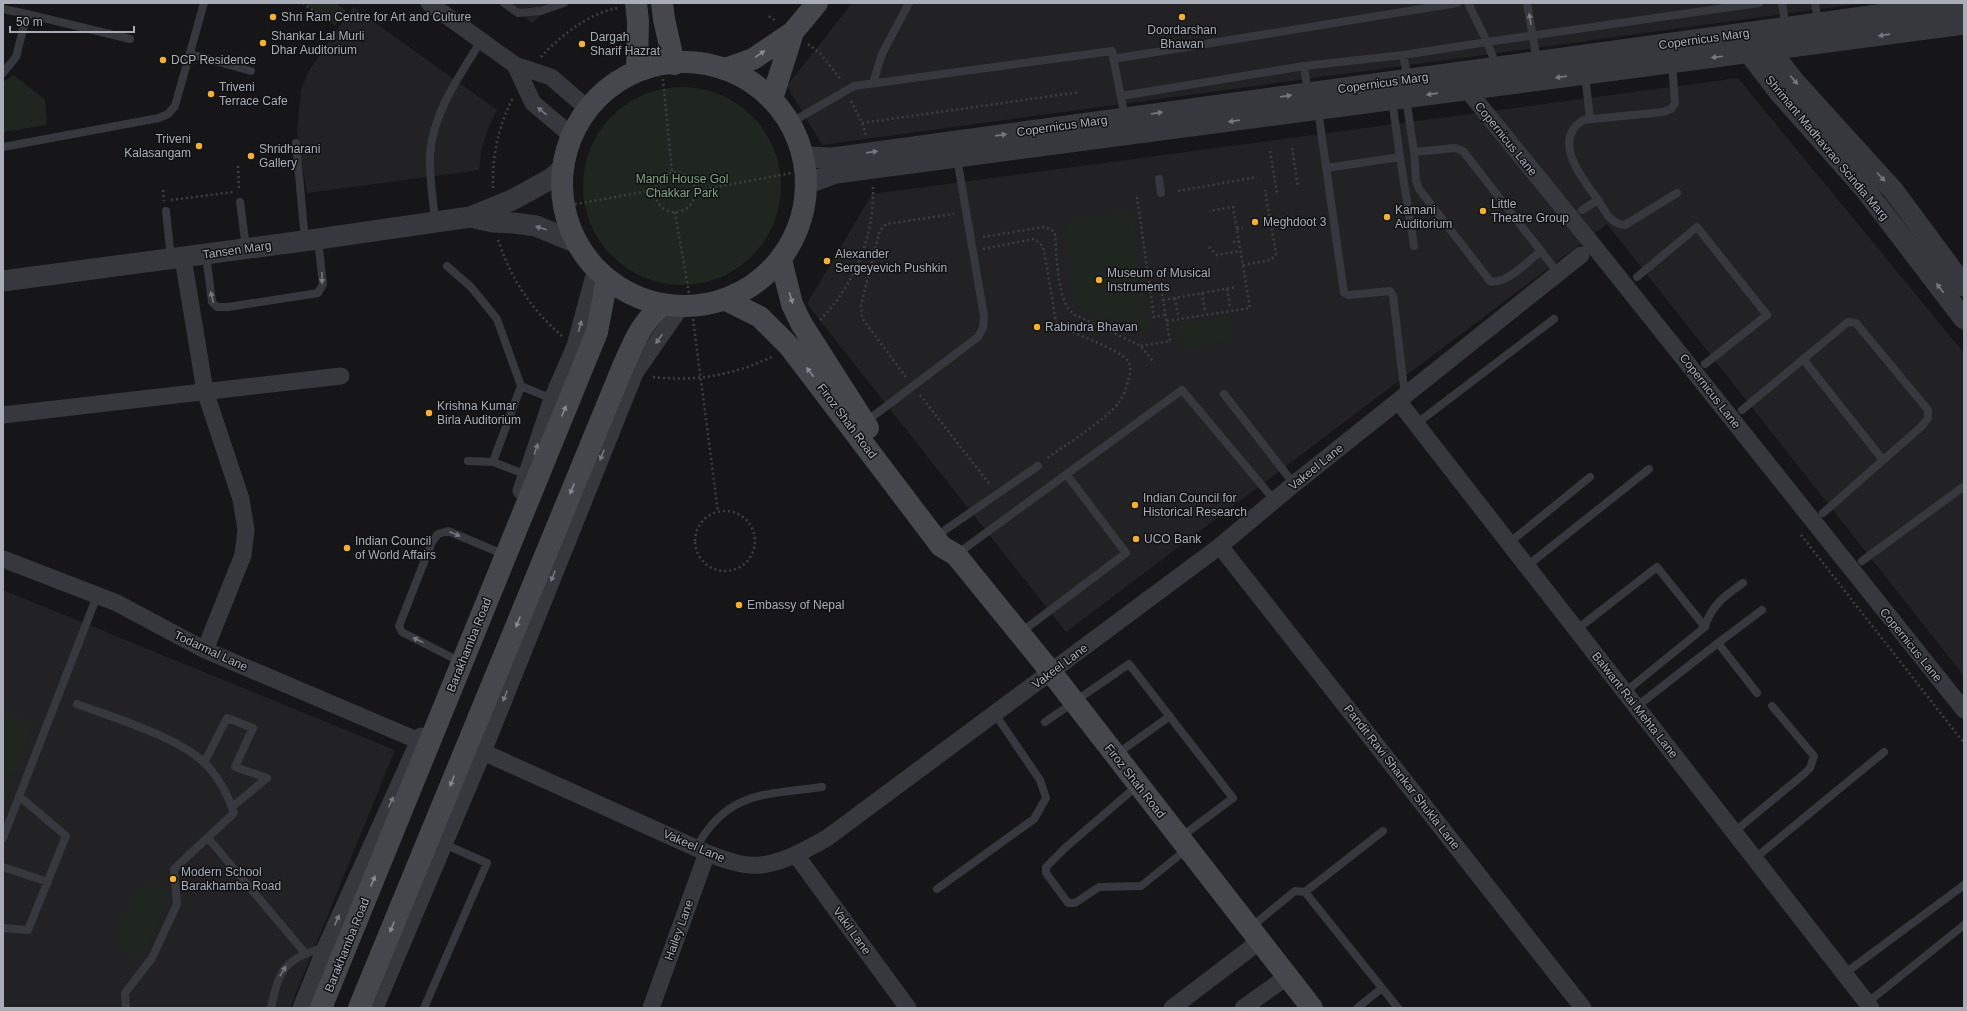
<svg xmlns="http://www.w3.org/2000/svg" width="1967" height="1011" viewBox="0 0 1967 1011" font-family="Arial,sans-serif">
<rect width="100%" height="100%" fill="#161618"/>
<!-- built -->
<path fill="#222225" d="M 510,3 L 556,3 L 532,23 Z
M 852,3 L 1865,3 L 822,145 L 787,86 Z
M 353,7 L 497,110 L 489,126 L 481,151 L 479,170 L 307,193 L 297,130 L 301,90 L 308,72 Z
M 1738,78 L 1964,353 L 1964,676 L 1607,224 L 1066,632 L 807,304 L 872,194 Z
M 3,590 L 395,750 L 290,1008 L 3,1008 Z"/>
<!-- green -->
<path fill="#1e261f" d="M 305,3 L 336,3 L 346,11 L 335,26 Z
M 14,75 L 45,100 L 47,125 L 3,132 L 3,82 Z
M583 186a99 99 0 1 1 198 0a99 99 0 1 1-198 0Z
M 1133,211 L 1150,333 L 1084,310 L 1078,306 L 1072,296 L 1065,222 Z
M 1231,316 L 1234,341 L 1178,348 L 1174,325 Z
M 3,712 L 34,724 L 3,805 Z
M 151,884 L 161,885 L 167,896 C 163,918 153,938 142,957 L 130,958 L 122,947 L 118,926 L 134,894 Z"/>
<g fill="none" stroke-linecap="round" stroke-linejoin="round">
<!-- path -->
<path stroke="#3d3f44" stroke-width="2.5" stroke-dasharray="2 3" stroke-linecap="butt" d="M 303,3 L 326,20
M 769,16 L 776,21
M 808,44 L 820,53 L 841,80
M 541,57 C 561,35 589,13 618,8
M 663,79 L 672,172
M 851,101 L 862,123 L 866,135
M 862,123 L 1080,92
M 1292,148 L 1298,187
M 1270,151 L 1277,193
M 238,166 L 239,191
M655 192a20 20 0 1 1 40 0a20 20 0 1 1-40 0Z
M 493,188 C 492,157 498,126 513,98
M 163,190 L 164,201
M 695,191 L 791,173
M 1178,191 L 1257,177
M 1137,197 L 1154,317 L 1166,315
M 171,200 L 233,192
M 565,206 L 654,190
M 675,212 L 689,293
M 1237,229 L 1243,228
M 983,237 L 1044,227 L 1051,229 L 1055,235 C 1057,255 1057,305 1075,315 L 1141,346 L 1154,363
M 498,240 C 511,279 531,309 562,336
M 1233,242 L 1239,241
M 1209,247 L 1217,255 L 1240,251
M 983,249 L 1033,239 L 1040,243 L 1044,250 L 1056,322 L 1063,328 C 1076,334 1120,350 1128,361 C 1132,367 1130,375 1128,381 C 1126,388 1124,395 1120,401 C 1109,418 1064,446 1046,459
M 1243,265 L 1271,260 L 1276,254 L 1265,190
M 1227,289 L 1230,307
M 1202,293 L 1205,311
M 1175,298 L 1178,315
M 1163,300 L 1236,287
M 693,319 L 718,512
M 820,320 C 854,286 875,235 873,187
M 1167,321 L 1250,308 L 1233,207 L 1209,211
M 1141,346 L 1170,341 L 1162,294
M 653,377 C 696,382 734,375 774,356
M 906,377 L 862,318 L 861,305 L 880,230 L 886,224 L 954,214
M 920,395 L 991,486
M695 541a30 30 0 1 1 60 0a30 30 0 1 1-60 0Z
M 1801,535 L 1964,743"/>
<!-- service -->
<path stroke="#37383d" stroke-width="8" d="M 504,3 L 518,13 L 541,11 L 564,3
M 1468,3 L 1487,42 L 1759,3
M 1527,3 L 1537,61
M 1782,3 L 1786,28
M 1815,3 L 1818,22
M 3,9 L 27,14 L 16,57 L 3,73
M 27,14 L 130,39
M 190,54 L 251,71
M 1403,55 L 1408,78
M 1113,59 L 1457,3
M 1304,66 L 1308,93
M 1585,74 L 1590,119
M 873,83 L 882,54 L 909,3
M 1121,96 L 1304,66 L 1403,55 L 1487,42 L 1497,67
M 1406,98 L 1414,152 L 1455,148 L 1463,151 L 1558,273
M 1318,110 L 1344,293 L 1349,295 L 1390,291 L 1393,296 L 1405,396
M 790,123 L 854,86 L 1112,51 L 1125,118
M 296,143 L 305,240
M 3,147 L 159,118 L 168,114 L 175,106 L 204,3
M 1414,152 L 1416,181 L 1419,189 L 1490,281 C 1506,285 1528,261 1541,251
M 1400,157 L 1414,246
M 1326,168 L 1400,157 L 1392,100
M 1159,179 L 1161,193
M 1598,200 C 1605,211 1610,224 1625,225 L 1677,193
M 240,202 L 246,248
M 1582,210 L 1598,200 C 1582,178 1551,141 1583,120 L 1663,112 L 1671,109 L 1675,103 L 1672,63
M 166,211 L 171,258
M 435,221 C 433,199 429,176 430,154 C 433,112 460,75 481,41
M 206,255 L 212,302 L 217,307 L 228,307 L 318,293 L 323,284 L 318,240
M 447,266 L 471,287 L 497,319 L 521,386
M 1637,277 L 1697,227 L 1767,315 L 1705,364
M 1803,359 L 1883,460
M 1224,394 L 1294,484
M 1742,410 L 1848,322 L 1856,323 L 1928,410 L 1928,418 L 1922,426 L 1823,513
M 864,423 L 978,337 L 983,328 L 984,316 L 957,158
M 1416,424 L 1554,319
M 468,461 L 493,462 L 527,475
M 493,462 L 521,386 L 552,399
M 945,530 L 1038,466
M 1509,543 L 1590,477
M 957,554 L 1182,390 L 1275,501
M 1862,561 L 1963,487
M 1527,566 L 1649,469
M 1705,627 C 1711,605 1726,595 1743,583
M 1576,630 L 1657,567 L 1705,627 L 1625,692
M 1020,633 L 1126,553 L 1067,475
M 1718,643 L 1762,610
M 453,658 L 402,632 L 399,626 L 432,542 L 438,534 L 448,531 L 498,552
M 77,704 C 114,718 187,739 211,770 C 221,782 229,798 234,813 L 174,869 L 177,904 L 152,958 L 125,993 L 126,1008
M 1636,707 L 1718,643 L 1757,693
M 1045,722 L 1129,664 L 1233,798 L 1181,837
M 1117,754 L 1170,716
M 204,763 L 227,718 L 253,728 L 235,767 L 267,778 L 232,807
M 1138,785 L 1065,848 L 1046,867 L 1046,873 L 1068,903 L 1075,903 L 1099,887 L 1141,886 L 1187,849
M 1734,832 L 1804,774 L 1810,768 L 1814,756 L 1772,706
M 3,838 L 97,596
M 208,838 L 305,953
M 696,848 C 727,791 764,795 822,787
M 1754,859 L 1884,752
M 3,867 L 48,882
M 937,889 L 1034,819 L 1046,798 L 1040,780 L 995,714
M 1305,892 L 1383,831
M 1251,927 L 1295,891 L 1305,892 L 1398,1008
M 3,928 L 28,930 L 66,836 L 19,796
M 1844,974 L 1964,885
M 1867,1003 L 1964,925
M 271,1008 C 280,967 284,960 325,947
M 424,1008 L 487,863 L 444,844
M 1357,1008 L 1382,988"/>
<!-- minor -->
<path stroke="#37383d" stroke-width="17" d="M 429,3 L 515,65 L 551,77 L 588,109
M 515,65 L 533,103 L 572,136
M 1460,81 L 1593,245 L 1964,710
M 183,258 L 205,391 L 241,499 L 246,530 L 243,555 L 205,650
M 1399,402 L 1871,1008
M 3,415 L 341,376
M 521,491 L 552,399 L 575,346 L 596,268
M 1220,546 L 1583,1008
M 3,559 L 117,603 L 205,650 L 419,741
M 483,752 L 707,853 C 723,859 743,867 761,865 C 785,862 807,849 827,838 L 1220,546 L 1294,484 L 1581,255
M 796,855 L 908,1008
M 301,1008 L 326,946 L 421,736
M 375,1008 L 483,752 L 635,373 L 681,307
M 651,1008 L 707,853
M 1172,1008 L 1260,941
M 1243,1008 L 1288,976"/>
<!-- tertiary -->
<path stroke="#37383d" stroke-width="21" d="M 1766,40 L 1770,50 L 1794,81 L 1893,190 L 1964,286
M 1746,42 L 1749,53 L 1778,91 L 1864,188 L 1964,319
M 803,157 L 833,158 L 1964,3
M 806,184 L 836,173 L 1964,24
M 470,217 L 493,222 L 514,223 L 536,226 L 577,243
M 3,281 L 318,239 L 470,217 L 512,200 L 534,188 L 552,178 L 564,167"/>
<!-- secondary -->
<path stroke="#45474d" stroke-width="22" d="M 636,3 L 638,21 L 637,71
M 662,3 L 664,19 L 674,64
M562 184a122 122 0 1 1 244 0a122 122 0 1 1-244 0Z
M 725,69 L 753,59 L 793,32 L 817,3
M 772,99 L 793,32
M 781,260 L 792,304 L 801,323 L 868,428
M 726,300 L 760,317 L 790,347 L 941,546 L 956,555 L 1051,672 L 1312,1008
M 321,1008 L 597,332 L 607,279
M 359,1008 L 622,369 C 634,342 639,326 662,305"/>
</g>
<!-- one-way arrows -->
<defs><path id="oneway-solid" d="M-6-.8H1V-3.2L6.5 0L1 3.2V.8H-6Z"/></defs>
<g fill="#757881">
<use href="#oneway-solid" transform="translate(1530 19) rotate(-99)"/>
<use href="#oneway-solid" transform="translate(1884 35) rotate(172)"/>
<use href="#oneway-solid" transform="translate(1717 57) rotate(173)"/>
<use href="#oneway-solid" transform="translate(1561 77) rotate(172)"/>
<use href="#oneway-solid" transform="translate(1794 80) rotate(50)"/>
<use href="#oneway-solid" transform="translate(1432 94) rotate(172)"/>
<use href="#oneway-solid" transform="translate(1286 96) rotate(-8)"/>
<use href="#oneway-solid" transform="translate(542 111) rotate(-139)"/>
<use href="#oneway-solid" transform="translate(1157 113) rotate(-8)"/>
<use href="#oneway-solid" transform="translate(1234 121) rotate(172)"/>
<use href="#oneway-solid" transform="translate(1001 135) rotate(-8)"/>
<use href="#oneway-solid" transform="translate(872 152) rotate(-8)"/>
<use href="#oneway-solid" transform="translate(1881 177) rotate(48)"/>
<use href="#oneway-solid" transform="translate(541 228) rotate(-162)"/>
<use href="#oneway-solid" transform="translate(322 278) rotate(89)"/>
<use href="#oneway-solid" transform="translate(1940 288) rotate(-127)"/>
<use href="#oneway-solid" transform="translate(212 297) rotate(-104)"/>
<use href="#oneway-solid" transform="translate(580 326) rotate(-75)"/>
<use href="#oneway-solid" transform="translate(659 339) rotate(125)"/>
<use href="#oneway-solid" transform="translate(536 449) rotate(-72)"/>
<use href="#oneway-solid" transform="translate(602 455) rotate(112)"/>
<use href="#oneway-solid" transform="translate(455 534) rotate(22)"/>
<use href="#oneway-solid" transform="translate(553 576) rotate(112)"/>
<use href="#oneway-solid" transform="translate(418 640) rotate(-154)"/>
<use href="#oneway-solid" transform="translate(505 696) rotate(112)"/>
<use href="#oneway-solid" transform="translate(391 802) rotate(-66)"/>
<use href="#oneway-solid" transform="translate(337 920) rotate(-66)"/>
<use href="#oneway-solid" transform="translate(283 971) rotate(-59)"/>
</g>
<g fill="#858993">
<use href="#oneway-solid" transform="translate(760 54) rotate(-34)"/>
<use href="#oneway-solid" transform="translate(791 298) rotate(73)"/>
<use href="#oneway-solid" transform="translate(810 372) rotate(-127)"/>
<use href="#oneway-solid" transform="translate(564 411) rotate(-68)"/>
<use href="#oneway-solid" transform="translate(572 489) rotate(112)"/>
<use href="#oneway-solid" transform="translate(518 622) rotate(112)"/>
<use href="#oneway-solid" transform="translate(452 781) rotate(112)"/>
<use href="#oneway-solid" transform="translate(373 881) rotate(-68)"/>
<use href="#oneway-solid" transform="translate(392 927) rotate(112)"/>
</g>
<!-- markers -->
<g fill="#f2b134" stroke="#111113" stroke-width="1.5">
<circle cx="273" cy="17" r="4"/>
<circle cx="1182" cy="17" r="4"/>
<circle cx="263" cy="43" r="4"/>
<circle cx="582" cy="44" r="4"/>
<circle cx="163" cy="60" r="4"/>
<circle cx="211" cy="94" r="4"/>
<circle cx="199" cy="146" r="4"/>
<circle cx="251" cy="156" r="4"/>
<circle cx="1483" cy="211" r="4"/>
<circle cx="1387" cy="217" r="4"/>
<circle cx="1255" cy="222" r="4"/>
<circle cx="827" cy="261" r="4"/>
<circle cx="1099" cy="280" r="4"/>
<circle cx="1037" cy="327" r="4"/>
<circle cx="429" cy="413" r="4"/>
<circle cx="1135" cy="505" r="4"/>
<circle cx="1136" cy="539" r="4"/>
<circle cx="347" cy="548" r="4"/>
<circle cx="739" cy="605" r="4"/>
<circle cx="173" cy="879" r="4"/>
</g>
<g text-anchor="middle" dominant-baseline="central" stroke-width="3" stroke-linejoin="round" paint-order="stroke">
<!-- poi labels -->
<g font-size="12" fill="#a8adb8" stroke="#111113" text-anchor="start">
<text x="281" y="17">Shri Ram Centre for Art and Culture</text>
<text x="1182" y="30" text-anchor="middle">Doordarshan<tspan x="1182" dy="14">Bhawan</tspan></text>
<text x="271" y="36">Shankar Lal Murli<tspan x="271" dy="14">Dhar Auditorium</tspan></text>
<text x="590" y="37">Dargah<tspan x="590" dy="14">Sharif Hazrat</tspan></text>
<text x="171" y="60">DCP Residence</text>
<text x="219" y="87">Triveni<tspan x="219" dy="14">Terrace Cafe</tspan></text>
<text x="191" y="139" text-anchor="end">Triveni<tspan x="191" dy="14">Kalasangam</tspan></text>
<text x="259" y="149">Shridharani<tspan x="259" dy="14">Gallery</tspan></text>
<text x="1491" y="204">Little<tspan x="1491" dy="14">Theatre Group</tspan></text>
<text x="1395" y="210">Kamani<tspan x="1395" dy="14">Auditorium</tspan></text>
<text x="1263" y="222">Meghdoot 3</text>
<text x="835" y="254">Alexander<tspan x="835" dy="14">Sergeyevich Pushkin</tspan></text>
<text x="1107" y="273">Museum of Musical<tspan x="1107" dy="14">Instruments</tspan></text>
<text x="1045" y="327">Rabindra Bhavan</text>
<text x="437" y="406">Krishna Kumar<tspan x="437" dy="14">Birla Auditorium</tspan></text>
<text x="1143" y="498">Indian Council for<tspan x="1143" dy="14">Historical Research</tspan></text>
<text x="1144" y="539">UCO Bank</text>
<text x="355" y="541">Indian Council<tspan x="355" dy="14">of World Affairs</tspan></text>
<text x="747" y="605">Embassy of Nepal</text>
<text x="181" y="872">Modern School<tspan x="181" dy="14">Barakhamba Road</tspan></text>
</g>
<!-- street labels -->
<g font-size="12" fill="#a8adb8" stroke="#111113">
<text transform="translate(1704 39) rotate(-8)">Copernicus Marg</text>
<text transform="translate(1383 83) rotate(-8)">Copernicus Marg</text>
<text transform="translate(1062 126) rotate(-8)">Copernicus Marg</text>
<text transform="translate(1506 139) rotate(51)">Copernicus Lane</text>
<text transform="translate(1827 148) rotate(50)">Shrimant Madhavrao Scindia Marg</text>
<text transform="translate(237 250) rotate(-8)">Tansen Marg</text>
<text transform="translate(1710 391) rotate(52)">Copernicus Lane</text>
<text transform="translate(847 421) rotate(53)">Firoz Shah Road</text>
<text transform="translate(1316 467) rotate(-39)">Vakeel Lane</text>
<text transform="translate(469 645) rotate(-68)">Barakhamba Road</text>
<text transform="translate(1911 645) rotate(51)">Copernicus Lane</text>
<text transform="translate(211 651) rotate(25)">Todarmal Lane</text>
<text transform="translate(1060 666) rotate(-37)">Vakeel Lane</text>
<text transform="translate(1635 705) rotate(52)">Balwant Rai Mehta Lane</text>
<text transform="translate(1402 777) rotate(52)">Pandit Ravi Shankar Shukla Lane</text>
<text transform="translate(1135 781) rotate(52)">Firoz Shah Road</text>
<text transform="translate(694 846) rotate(23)">Vakeel Lane</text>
<text transform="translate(679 930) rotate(-70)">Hailey Lane</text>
<text transform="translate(852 931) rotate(54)">Vakil Lane</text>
<text transform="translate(347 945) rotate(-68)">Barakhamba Road</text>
</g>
<!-- park labels -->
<g font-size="12" fill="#7fa381" stroke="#111113">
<text x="682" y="179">Mandi House Gol<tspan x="682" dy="14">Chakkar Park</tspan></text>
</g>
</g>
<!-- border -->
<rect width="1967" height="1011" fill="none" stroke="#a8adb8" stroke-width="8"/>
<!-- scale -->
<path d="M10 26v6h124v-6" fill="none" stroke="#a8adb8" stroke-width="2"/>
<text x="16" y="26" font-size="12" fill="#a8adb8" stroke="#111113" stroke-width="3" paint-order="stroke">50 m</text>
</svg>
